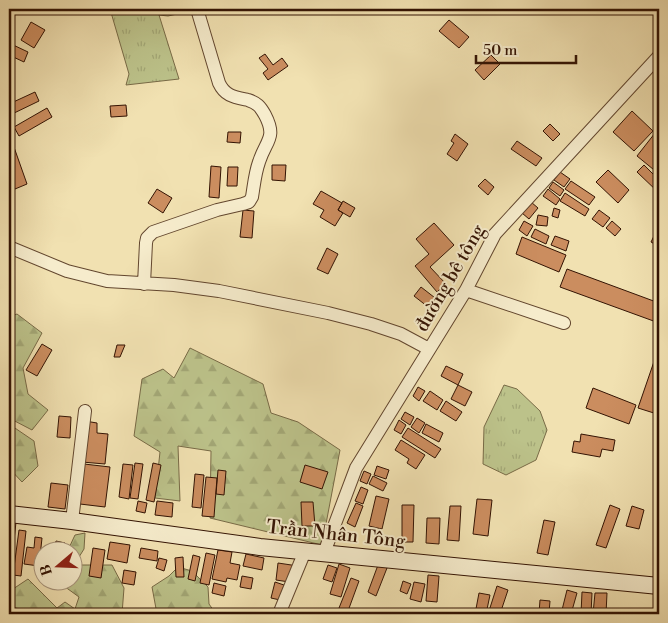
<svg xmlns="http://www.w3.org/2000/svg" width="668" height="623" viewBox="0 0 668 623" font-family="'Libre Bodoni',serif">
<defs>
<pattern id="grass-tufts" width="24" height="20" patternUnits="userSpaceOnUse" patternTransform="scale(1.25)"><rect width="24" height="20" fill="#bcc28a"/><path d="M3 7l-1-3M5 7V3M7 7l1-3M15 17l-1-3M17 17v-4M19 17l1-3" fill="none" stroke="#a2a675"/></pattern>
<pattern id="forest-firs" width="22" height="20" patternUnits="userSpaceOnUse" patternTransform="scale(1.25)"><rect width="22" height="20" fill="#bcc28a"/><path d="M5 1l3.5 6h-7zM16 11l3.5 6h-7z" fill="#a2a675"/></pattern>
</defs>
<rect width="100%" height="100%" fill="#f1e1b1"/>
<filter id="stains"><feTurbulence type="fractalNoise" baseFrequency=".004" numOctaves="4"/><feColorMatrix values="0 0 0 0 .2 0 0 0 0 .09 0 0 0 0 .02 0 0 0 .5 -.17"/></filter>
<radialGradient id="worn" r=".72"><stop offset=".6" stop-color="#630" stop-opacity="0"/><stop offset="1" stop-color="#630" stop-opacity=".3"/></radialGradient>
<!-- grass -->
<path fill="url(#grass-tufts)" stroke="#786a46" d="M 110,9 L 200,9 L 168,16 L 159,15 L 179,79 L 126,85 L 129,74 Z
M 504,385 L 517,389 L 540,411 L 547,430 L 536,460 L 506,475 L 483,464 L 484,427 Z"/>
<!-- forest -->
<path fill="url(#forest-firs)" stroke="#786a46" d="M 17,314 L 42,333 L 23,368 L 28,394 L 48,410 L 32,430 L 9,418 L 9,317 Z
M 190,348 L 263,384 L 271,413 L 298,422 L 340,450 L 322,545 L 210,518 L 211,451 L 178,446 L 180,501 L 155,498 L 160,452 L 134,436 L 142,379 L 163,369 L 174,378 Z
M 9,424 L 34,441 L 38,466 L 22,482 L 9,468 Z
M 85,533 L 84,549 L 74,565 L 112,565 L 124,588 L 122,614 L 37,614 L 9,606 L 9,569 L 14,571 L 10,591 L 28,579 L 57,608 L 65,602 L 75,609 L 79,597 L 57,581 L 72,580 L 72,550 L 68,550 L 75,535 Z
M 178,567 L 192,571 L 208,587 L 209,604 L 216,614 L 157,614 L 152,587 L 169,576 Z"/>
<!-- building -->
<path fill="#cb8d5f" stroke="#331303" d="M 449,20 L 469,37 L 459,48 L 439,31 Z
M 31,22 L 45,30 L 34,48 L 21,40 Z
M 9,43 L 28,52 L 24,62 L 9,55 Z
M 265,54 L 273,65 L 282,58 L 288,66 L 268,80 L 263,73 L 268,69 L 259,58 Z
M 491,55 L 500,64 L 484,80 L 475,70 Z
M 35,92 L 39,101 L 10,115 L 9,104 Z
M 126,105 L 127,116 L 111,117 L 110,106 Z
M 47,108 L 52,117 L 19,136 L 14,127 Z
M 632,111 L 653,131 L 634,151 L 613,132 Z
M 550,124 L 560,134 L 553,141 L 543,131 Z
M 228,132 L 241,132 L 240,143 L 227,142 Z
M 9,133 L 27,184 L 15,189 L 9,171 Z
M 655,133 L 659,136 L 659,174 L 637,156 Z
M 455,134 L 468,144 L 457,161 L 447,154 L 454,143 L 451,141 Z
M 517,141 L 542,158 L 536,166 L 511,149 Z
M 272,165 L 286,165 L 285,181 L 272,180 Z
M 644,165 L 659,180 L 659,193 L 637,172 Z
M 211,166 L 221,167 L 219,198 L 209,197 Z
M 228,167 L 238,167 L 237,186 L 227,186 Z
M 608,170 L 629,190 L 618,203 L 596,182 Z
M 560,172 L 570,179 L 564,187 L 554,180 Z
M 485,179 L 494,187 L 488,195 L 478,186 Z
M 571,181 L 595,197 L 589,205 L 565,189 Z
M 553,182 L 564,190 L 560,196 L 549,188 Z
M 157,189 L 172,198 L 163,213 L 148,203 Z
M 548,189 L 560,199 L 556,205 L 543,196 Z
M 321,191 L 342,203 L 338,210 L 343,213 L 335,226 L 320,217 L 324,210 L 313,204 Z
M 565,193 L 589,209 L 585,216 L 560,201 Z
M 343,201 L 355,208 L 350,217 L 338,210 Z
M 531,202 L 538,208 L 529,219 L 522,213 Z
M 554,208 L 560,210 L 558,218 L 552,216 Z
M 243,210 L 254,211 L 252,238 L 240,237 Z
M 599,210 L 610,218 L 603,227 L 592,219 Z
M 538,215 L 548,217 L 547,226 L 536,225 Z
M 524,221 L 533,226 L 527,236 L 519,230 Z
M 612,221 L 621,229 L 615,236 L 606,228 Z
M 434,223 L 454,245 L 430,267 L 446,284 L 437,292 L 415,266 L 429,254 L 416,239 Z
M 659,226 L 659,244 L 658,246 L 651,242 Z
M 535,229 L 549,236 L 546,244 L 531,237 Z
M 555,236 L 569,241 L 566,251 L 551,245 Z
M 522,237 L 566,255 L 559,272 L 516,254 Z
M 327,248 L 338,254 L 328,274 L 317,269 Z
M 567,269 L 659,303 L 659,323 L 560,287 Z
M 421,287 L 439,301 L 432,310 L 414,296 Z
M 42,344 L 52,350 L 37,376 L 26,370 Z
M 117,345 L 125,345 L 120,357 L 114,357 Z
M 659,347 L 659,408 L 657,414 L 638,408 Z
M 446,366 L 463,374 L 458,385 L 441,376 Z
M 458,385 L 472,392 L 465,406 L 451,399 Z
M 418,387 L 425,391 L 419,401 L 413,396 Z
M 593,388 L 636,405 L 629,424 L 586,408 Z
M 430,391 L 443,400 L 437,410 L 423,401 Z
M 446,401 L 462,412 L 456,421 L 440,411 Z
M 405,412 L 414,417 L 410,425 L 401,419 Z
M 59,416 L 71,417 L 70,438 L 57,437 Z
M 417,418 L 425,423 L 419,433 L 411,427 Z
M 399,420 L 406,425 L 401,434 L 394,430 Z
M 85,421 L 97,423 L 97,433 L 108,434 L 105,464 L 82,462 Z
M 426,424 L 443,433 L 439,442 L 422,433 Z
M 408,428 L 441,449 L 435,458 L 402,437 Z
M 581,434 L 615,440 L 613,451 L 602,449 L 600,457 L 572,452 L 574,441 L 580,442 Z
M 401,440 L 425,455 L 416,469 L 407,463 L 409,459 L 395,450 Z
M 135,463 L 143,464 L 138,499 L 130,498 Z
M 153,463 L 161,465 L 154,502 L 146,500 Z
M 84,464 L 110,467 L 105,507 L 80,504 Z
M 123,464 L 133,465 L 129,499 L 119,497 Z
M 305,465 L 328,472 L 322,489 L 300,482 Z
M 377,466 L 389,470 L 386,479 L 374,475 Z
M 218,470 L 226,471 L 224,495 L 216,494 Z
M 364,471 L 371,474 L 367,484 L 360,481 Z
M 195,474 L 204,475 L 201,508 L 192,507 Z
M 373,476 L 387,483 L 383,491 L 369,484 Z
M 206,477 L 217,478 L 214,517 L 202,516 Z
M 51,483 L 68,485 L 65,509 L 48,507 Z
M 361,487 L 368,490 L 363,504 L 355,501 Z
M 376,496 L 389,499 L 382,529 L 369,526 Z
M 477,499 L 492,500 L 488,536 L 473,534 Z
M 138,501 L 147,503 L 145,513 L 136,511 Z
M 157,501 L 173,503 L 172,517 L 155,515 Z
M 301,502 L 313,502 L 315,526 L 302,526 Z
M 356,503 L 363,506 L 355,527 L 347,523 Z
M 402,505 L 414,505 L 413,542 L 402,542 Z
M 610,505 L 620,509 L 606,548 L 596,545 Z
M 450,506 L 461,506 L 459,541 L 447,540 Z
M 632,506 L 644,510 L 639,529 L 626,526 Z
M 427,518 L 440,518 L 439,544 L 426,543 Z
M 544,520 L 555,522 L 548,555 L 537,553 Z
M 9,521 L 16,522 L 13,550 L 9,550 Z
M 19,530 L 26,531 L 21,576 L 13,575 Z
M 35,537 L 42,538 L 39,566 L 24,564 L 27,547 L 34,548 Z
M 56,541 L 65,543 L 64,550 L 54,550 Z
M 110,542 L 130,545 L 127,563 L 107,559 Z
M 93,548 L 105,550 L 101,578 L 89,576 Z
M 141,548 L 158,551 L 157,561 L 139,558 Z
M 218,550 L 232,552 L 230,563 L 240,565 L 237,580 L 227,578 L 226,582 L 212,579 Z
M 206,553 L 215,555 L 209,585 L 200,583 Z
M 246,554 L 264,558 L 262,570 L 243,566 Z
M 193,555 L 200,557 L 195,581 L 188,579 Z
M 183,557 L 184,577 L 176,577 L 175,558 Z
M 159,558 L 167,560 L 164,571 L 156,568 Z
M 278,563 L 298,566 L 296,583 L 276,580 Z
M 339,564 L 350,568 L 341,597 L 330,594 Z
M 328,565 L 337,568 L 332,582 L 323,579 Z
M 378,565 L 387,568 L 376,596 L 368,592 Z
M 124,570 L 136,572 L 134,585 L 122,583 Z
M 428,575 L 439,576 L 437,602 L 426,601 Z
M 242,576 L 253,578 L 251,589 L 240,587 Z
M 351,578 L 359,581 L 348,611 L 339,608 Z
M 403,581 L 411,584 L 407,594 L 400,591 Z
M 275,582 L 284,585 L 280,600 L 271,598 Z
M 414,582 L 425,584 L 421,602 L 410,599 Z
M 214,583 L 226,586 L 224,596 L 212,593 Z
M 497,586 L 508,590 L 500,614 L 488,614 Z
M 567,590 L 577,593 L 571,614 L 561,614 Z
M 582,592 L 592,593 L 591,614 L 581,614 Z
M 479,593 L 490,595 L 486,614 L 475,614 Z
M 595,593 L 607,593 L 606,614 L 593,614 Z
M 540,600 L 550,601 L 549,613 L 539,613 Z"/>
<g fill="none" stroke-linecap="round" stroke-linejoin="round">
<!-- street casing -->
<g stroke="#62462e" stroke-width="14">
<path id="street" d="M 9,247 L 67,271 L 107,281 L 174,285 L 219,291 L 328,313 L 371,324 L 401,334 L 429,349
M 144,284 L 146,243 L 147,238 L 153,232 L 217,210 L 243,204 L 249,202 L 252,197 C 254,185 255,173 259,162 C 266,140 277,138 265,115 C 260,106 257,103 248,100 C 234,97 225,96 219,83 L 197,9
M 466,290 L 564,323
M 72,521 L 85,411
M 324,553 L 356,468 L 466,290 L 495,234 L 659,56
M 279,614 L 305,551"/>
</g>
<!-- secondary casing -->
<g stroke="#331303" stroke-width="18">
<path id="secondary" d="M 9,514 L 72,521 L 260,547 L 659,586"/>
</g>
<!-- street -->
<use href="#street" stroke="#f6eccc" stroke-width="12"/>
<!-- secondary -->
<use href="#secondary" stroke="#f6eccc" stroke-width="16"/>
</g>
<g text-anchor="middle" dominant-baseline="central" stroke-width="4" stroke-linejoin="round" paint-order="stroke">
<!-- street labels -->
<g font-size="19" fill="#331303" stroke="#f6eccc">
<text transform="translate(450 278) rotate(-60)">đường bê tông</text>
<text transform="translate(336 534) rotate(6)">Trần Nhân Tông</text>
</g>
</g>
<!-- margin -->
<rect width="668" height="623" fill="none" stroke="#f1e1b1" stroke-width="30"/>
<rect x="10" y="10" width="648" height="603" fill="none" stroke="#331303" stroke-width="2.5"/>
<rect x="15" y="15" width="638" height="593" fill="none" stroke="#331303"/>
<!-- north arrow -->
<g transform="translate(58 566) rotate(251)"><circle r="24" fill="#f6eccc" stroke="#a8957c"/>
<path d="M0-4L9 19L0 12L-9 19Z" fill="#8f2418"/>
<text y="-8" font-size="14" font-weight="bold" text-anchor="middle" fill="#331303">B</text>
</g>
<!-- scale -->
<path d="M476 55v8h100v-8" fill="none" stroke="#331303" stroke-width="2.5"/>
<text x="483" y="55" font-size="15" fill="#331303" stroke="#f6eccc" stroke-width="4" paint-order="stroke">50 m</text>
<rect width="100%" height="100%" filter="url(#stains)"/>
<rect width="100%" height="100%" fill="url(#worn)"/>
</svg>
